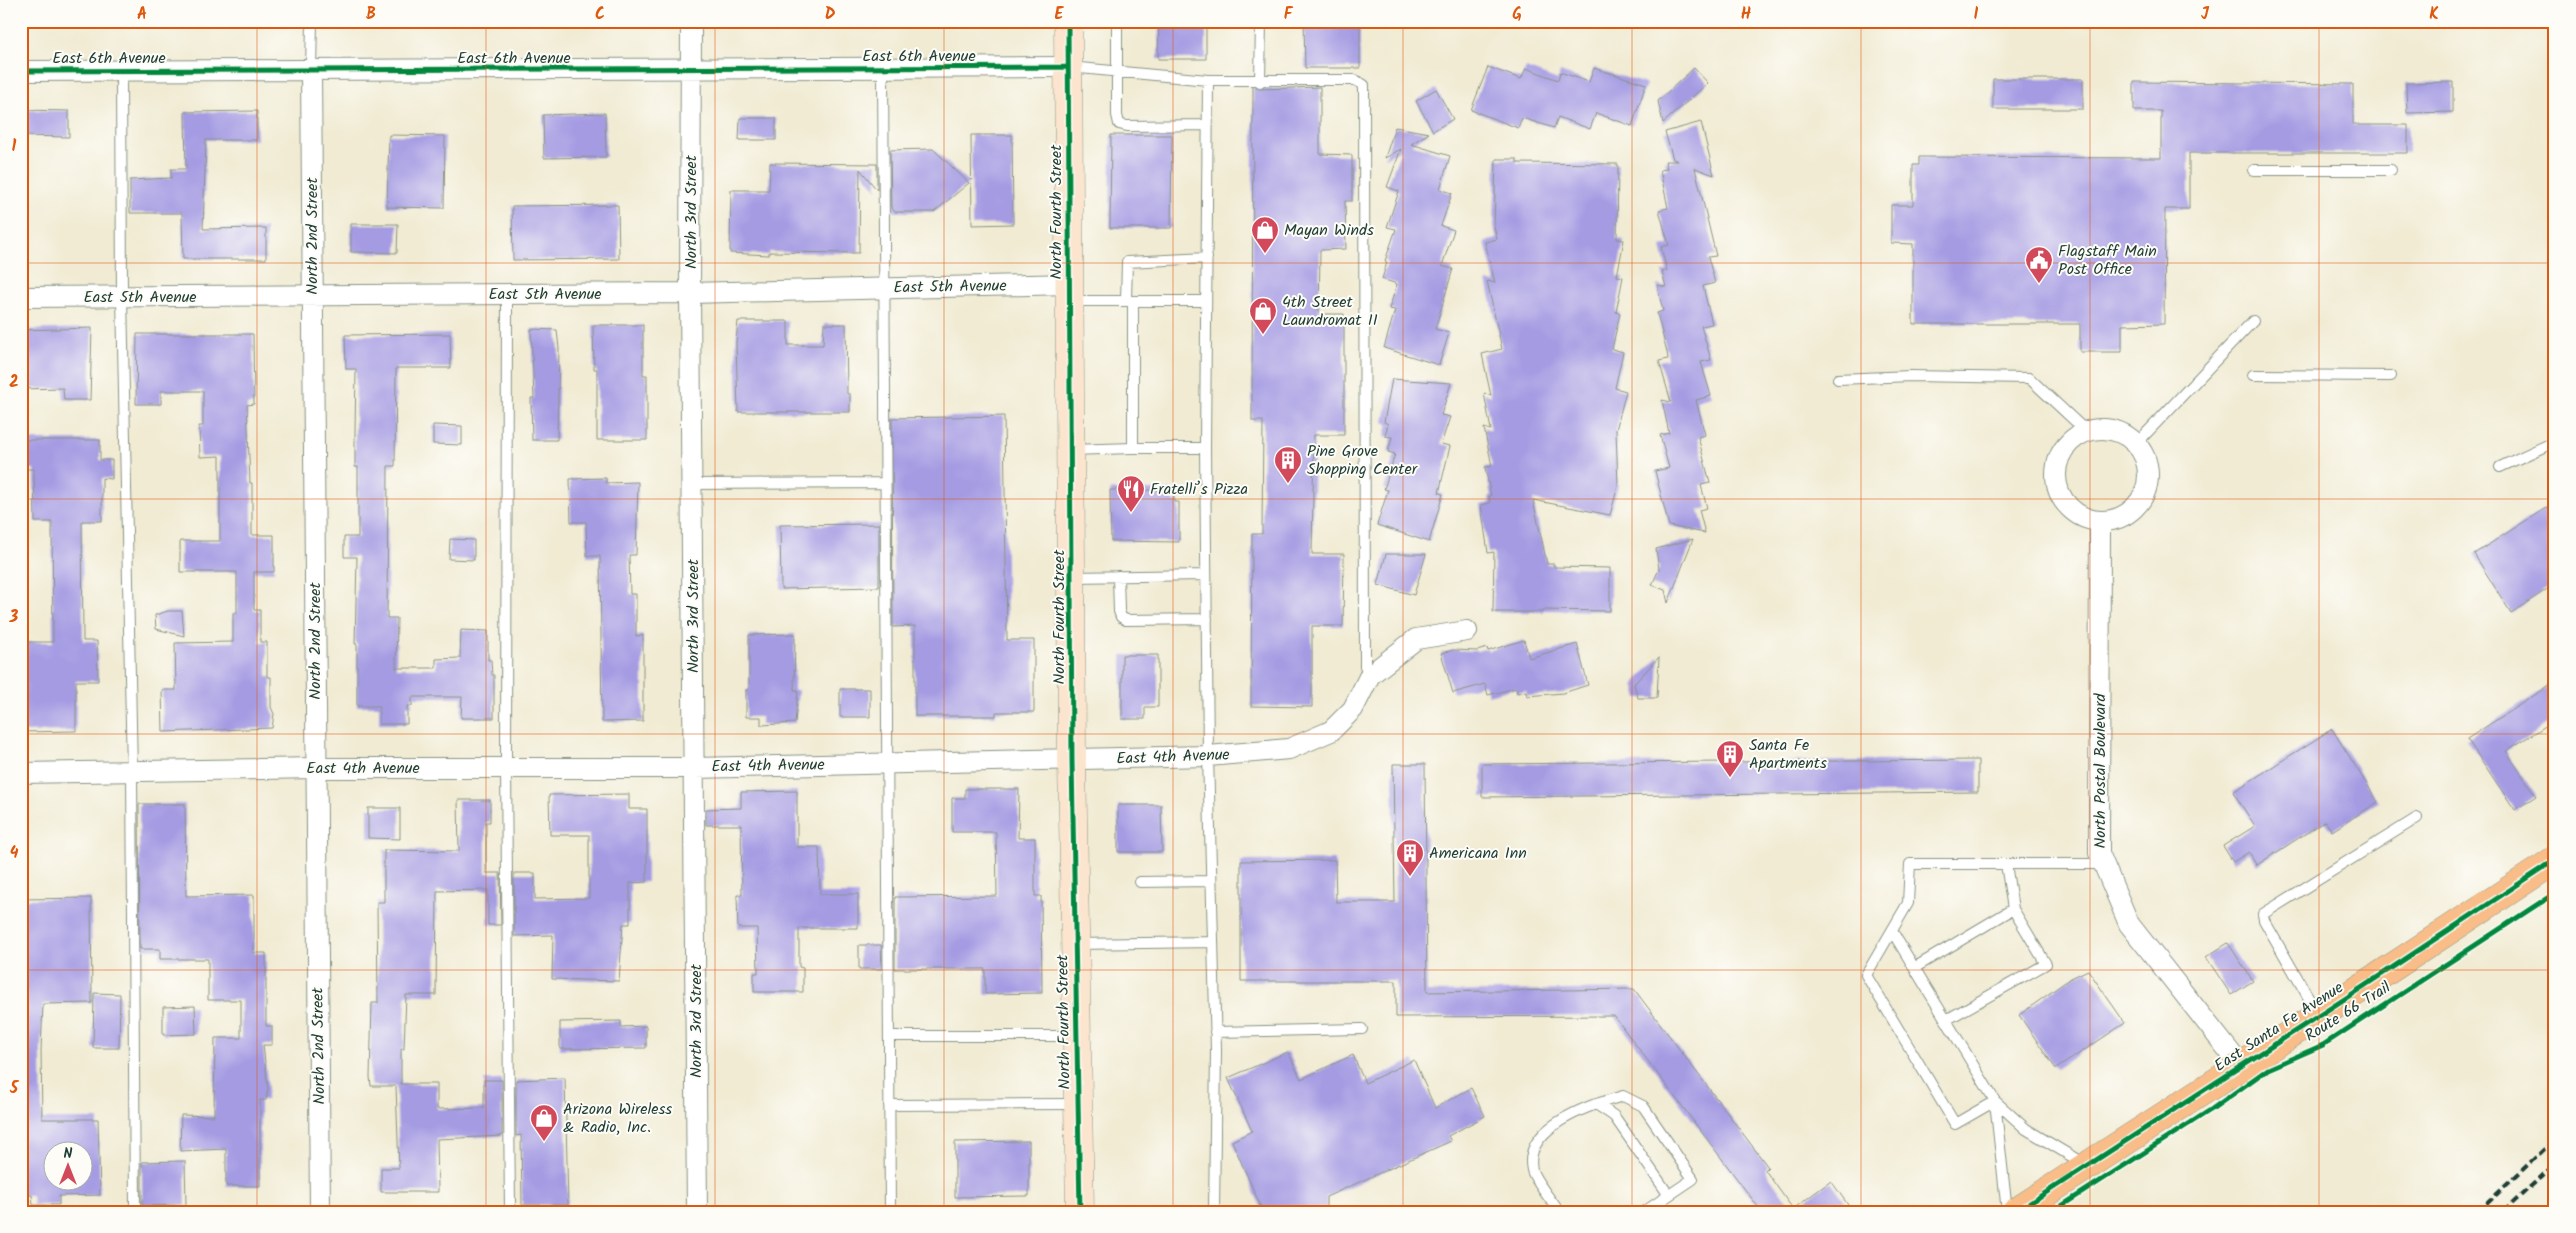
<svg xmlns="http://www.w3.org/2000/svg" width="2576" height="1233" viewBox="0 0 2576 1233" font-family="Kalam,sans-serif">
<rect width="100%" height="100%" fill="#fdfcf7"/>
<filter id="ink" filterUnits="userSpaceOnUse"><feTurbulence type="fractalNoise" baseFrequency=".02" numOctaves="2"/><feDisplacementMap in="SourceGraphic" scale="10" xChannelSelector="R" yChannelSelector="G"/><feConvolveMatrix kernelMatrix="1 2 1 2 8 2 1 2 1" color-interpolation-filters="sRGB"/></filter>
<filter id="wash" filterUnits="userSpaceOnUse"><feTurbulence type="fractalNoise" baseFrequency=".0096" numOctaves="4" result="noise"/><feDisplacementMap in="SourceGraphic" scale="20" xChannelSelector="R" yChannelSelector="G"/><feGaussianBlur stdDeviation="1.12" result="paint"/><feColorMatrix in="noise" values="0 0 0 0 0 0 0 0 0 0 0 0 0 0 0 0 0 1.4 0 .05"/><feComposite in="paint" operator="in"/></filter>
<g filter="url(#wash)">
<rect width="100%" height="100%" fill="#f1ebd3"/>
<g id="blocks">
<!-- building -->
<path fill="#a59be3" fill-rule="evenodd" d="M 1159,21 L 1206,21 L 1206,59 L 1158,59 Z
M 1304,21 L 1360,21 L 1360,68 L 1305,68 Z
M 1488,67 L 1521,79 L 1526,68 L 1558,80 L 1560,72 L 1589,82 L 1594,68 L 1646,84 L 1632,126 L 1596,113 L 1590,129 L 1558,117 L 1554,128 L 1522,118 L 1518,128 L 1471,110 Z
M 1694,68 L 1708,83 L 1663,123 L 1658,101 Z
M 1993,79 L 2083,79 L 2083,109 L 1993,109 Z
M 2134,82 L 2353,84 L 2353,125 L 2408,125 L 2408,153 L 2189,153 L 2189,209 L 2165,209 L 2164,324 L 2122,325 L 2122,352 L 2080,352 L 2080,324 L 1913,324 L 1913,244 L 1891,243 L 1891,205 L 1913,205 L 1913,165 L 1919,165 L 1919,157 L 2161,158 L 2161,111 L 2134,111 Z
M 2453,82 L 2453,112 L 2407,113 L 2406,83 Z
M 1253,87 L 1260,89 L 1320,87 L 1320,154 L 1352,155 L 1352,201 L 1345,201 L 1346,249 L 1320,250 L 1319,314 L 1344,314 L 1344,435 L 1314,435 L 1312,554 L 1344,554 L 1343,626 L 1312,626 L 1312,707 L 1251,706 L 1252,534 L 1262,534 L 1263,421 L 1252,421 Z
M 1436,89 L 1453,119 L 1433,131 L 1416,101 Z
M 21,110 L 69,111 L 69,137 L 21,136 Z
M 257,111 L 257,140 L 206,140 L 203,229 L 266,228 L 266,259 L 183,259 L 182,213 L 130,213 L 130,180 L 171,178 L 171,169 L 186,169 L 185,112 Z
M 605,113 L 606,157 L 544,158 L 543,115 Z
M 740,118 L 776,118 L 776,140 L 739,140 Z
M 1701,122 L 1714,175 L 1695,168 L 1716,256 L 1708,257 L 1715,283 L 1703,286 L 1712,324 L 1701,326 L 1711,360 L 1701,362 L 1711,396 L 1696,400 L 1705,435 L 1698,437 L 1710,483 L 1701,485 L 1707,508 L 1699,510 L 1705,533 L 1669,526 L 1655,471 L 1669,468 L 1660,435 L 1669,433 L 1662,400 L 1671,402 L 1659,361 L 1668,359 L 1667,352 L 1657,313 L 1663,311 L 1657,285 L 1666,287 L 1662,272 L 1667,271 L 1661,247 L 1669,245 L 1659,210 L 1668,208 L 1660,170 L 1667,169 L 1665,161 L 1678,161 L 1673,159 L 1665,132 Z
M 1395,127 L 1429,133 L 1411,144 L 1450,156 L 1440,189 L 1452,193 L 1441,226 L 1454,230 L 1442,266 L 1453,269 L 1435,329 L 1449,333 L 1439,365 L 1384,348 L 1395,310 L 1389,309 L 1397,284 L 1382,279 L 1387,262 L 1385,261 L 1396,229 L 1387,227 L 1399,191 L 1387,187 L 1401,149 L 1385,158 Z
M 389,135 L 445,136 L 444,208 L 387,207 Z
M 971,135 L 1012,135 L 1013,224 L 972,225 Z
M 1111,135 L 1172,135 L 1171,228 L 1110,228 Z
M 933,149 L 969,183 L 934,212 L 895,212 L 891,207 L 890,150 Z
M 1496,159 L 1517,159 L 1517,163 L 1618,164 L 1617,239 L 1624,240 L 1617,276 L 1623,277 L 1616,312 L 1620,313 L 1612,349 L 1623,352 L 1615,388 L 1626,391 L 1616,430 L 1618,486 L 1610,515 L 1533,500 L 1547,564 L 1554,564 L 1554,567 L 1610,568 L 1610,611 L 1543,610 L 1543,612 L 1493,612 L 1494,552 L 1488,553 L 1481,505 L 1490,503 L 1489,496 L 1491,496 L 1485,467 L 1492,466 L 1484,428 L 1491,430 L 1484,393 L 1491,396 L 1482,354 L 1502,349 L 1487,281 L 1495,283 L 1485,242 L 1497,239 L 1494,227 Z
M 770,163 L 877,164 L 877,190 L 860,169 L 859,253 L 769,252 L 769,255 L 730,253 L 731,190 L 769,190 Z
M 618,205 L 619,259 L 513,260 L 512,206 Z
M 351,224 L 398,224 L 397,253 L 351,252 Z
M 738,321 L 788,321 L 788,345 L 823,345 L 824,324 L 846,324 L 847,394 L 850,394 L 850,412 L 738,412 L 736,342 Z
M 593,325 L 643,325 L 643,375 L 647,375 L 647,440 L 597,440 L 597,369 L 594,369 Z
M 92,328 L 90,400 L 64,400 L 63,388 L 21,389 L 21,330 Z
M 531,329 L 557,330 L 559,349 L 557,440 L 532,440 L 531,398 L 534,398 Z
M 137,334 L 253,334 L 254,404 L 247,405 L 250,483 L 252,483 L 252,535 L 274,535 L 274,572 L 254,572 L 254,610 L 260,610 L 260,642 L 267,642 L 267,677 L 271,677 L 271,707 L 274,714 L 272,728 L 163,732 L 162,690 L 176,690 L 175,643 L 233,642 L 233,613 L 237,613 L 237,572 L 180,572 L 180,541 L 220,541 L 220,456 L 200,457 L 199,426 L 203,426 L 203,391 L 161,391 L 161,404 L 136,404 Z
M 450,334 L 451,368 L 396,368 L 395,466 L 388,466 L 387,618 L 397,618 L 396,668 L 436,668 L 436,659 L 460,658 L 461,630 L 488,631 L 488,660 L 491,660 L 492,675 L 494,675 L 494,718 L 461,718 L 462,697 L 412,697 L 412,706 L 407,706 L 407,724 L 379,724 L 379,706 L 357,706 L 357,644 L 355,644 L 357,557 L 344,557 L 344,537 L 358,537 L 358,467 L 355,467 L 355,432 L 356,369 L 346,369 L 345,335 Z
M 1392,379 L 1451,383 L 1441,415 L 1450,417 L 1441,444 L 1450,446 L 1439,493 L 1443,494 L 1429,542 L 1377,525 L 1388,490 L 1384,489 L 1395,454 L 1388,452 L 1392,437 L 1385,436 L 1388,424 L 1384,422 Z
M 1004,416 L 1007,640 L 1034,640 L 1034,712 L 996,712 L 996,716 L 915,716 L 915,626 L 893,627 L 892,418 Z
M 433,425 L 462,426 L 462,445 L 433,444 Z
M 21,440 L 100,440 L 100,460 L 112,460 L 112,479 L 102,478 L 102,521 L 82,521 L 83,641 L 97,641 L 98,681 L 76,681 L 76,731 L 21,732 L 21,642 L 53,642 L 52,522 L 35,522 L 34,469 L 21,469 Z
M 606,478 L 606,483 L 638,482 L 636,555 L 629,555 L 630,594 L 636,594 L 636,636 L 643,635 L 643,721 L 602,722 L 600,556 L 587,556 L 586,522 L 571,522 L 570,479 Z
M 1110,490 L 1174,490 L 1174,502 L 1179,502 L 1179,542 L 1111,541 Z
M 2555,502 L 2555,584 L 2511,613 L 2474,554 Z
M 879,524 L 879,587 L 781,589 L 780,525 Z
M 450,539 L 474,540 L 474,560 L 449,559 Z
M 1693,539 L 1668,603 L 1665,590 L 1652,585 L 1659,569 L 1656,549 Z
M 1386,554 L 1426,554 L 1414,595 L 1378,585 Z
M 168,611 L 182,611 L 184,636 L 156,629 L 155,615 Z
M 795,634 L 794,690 L 798,690 L 795,723 L 761,725 L 761,717 L 746,717 L 746,690 L 749,690 L 749,635 Z
M 1524,640 L 1529,658 L 1577,644 L 1588,685 L 1563,693 L 1527,696 L 1526,691 L 1517,693 L 1516,688 L 1488,695 L 1485,684 L 1453,693 L 1441,653 L 1454,650 L 1477,651 L 1487,648 L 1488,651 Z
M 1122,655 L 1158,655 L 1158,707 L 1145,707 L 1145,719 L 1122,719 Z
M 1659,657 L 1657,698 L 1638,698 L 1634,684 Z
M 2555,682 L 2555,720 L 2506,751 L 2536,796 L 2515,810 L 2467,739 Z
M 840,689 L 870,689 L 870,717 L 840,717 Z
M 2332,729 L 2378,802 L 2332,831 L 2325,821 L 2257,865 L 2249,852 L 2233,862 L 2223,846 L 2255,826 L 2233,792 Z
M 1978,760 L 1978,792 L 1482,797 L 1482,764 Z
M 1393,764 L 1425,764 L 1427,992 L 1634,989 L 1768,1167 L 1765,1170 L 1793,1209 L 1831,1181 L 1853,1212 L 1762,1212 L 1614,1016 L 1396,1017 L 1396,981 L 1241,981 L 1241,861 L 1335,860 L 1336,902 L 1395,902 Z
M 965,789 L 1019,789 L 1018,838 L 1035,838 L 1035,896 L 1041,896 L 1042,993 L 985,994 L 985,969 L 895,969 L 895,897 L 997,896 L 996,832 L 952,832 L 952,798 L 965,798 Z
M 797,791 L 797,847 L 819,847 L 820,894 L 858,894 L 858,928 L 799,928 L 799,967 L 803,968 L 803,992 L 754,992 L 754,973 L 758,973 L 757,928 L 738,928 L 737,895 L 742,895 L 741,825 L 706,825 L 706,809 L 741,808 L 741,792 Z
M 629,794 L 629,809 L 647,809 L 647,882 L 630,883 L 630,924 L 623,924 L 619,981 L 552,979 L 553,935 L 514,936 L 514,873 L 535,873 L 535,899 L 589,898 L 589,835 L 550,835 L 549,795 Z
M 458,800 L 490,800 L 490,822 L 486,822 L 486,873 L 500,873 L 501,925 L 488,925 L 488,890 L 437,891 L 436,995 L 406,995 L 404,1049 L 401,1049 L 401,1084 L 437,1084 L 437,1109 L 484,1108 L 484,1080 L 502,1080 L 502,1136 L 437,1139 L 438,1192 L 381,1192 L 381,1168 L 399,1168 L 396,1086 L 371,1086 L 370,1077 L 372,1003 L 378,1003 L 377,902 L 384,902 L 384,850 L 459,851 Z
M 139,804 L 185,804 L 186,896 L 254,895 L 254,953 L 266,953 L 266,1026 L 272,1026 L 272,1045 L 263,1045 L 268,1089 L 266,1100 L 260,1100 L 260,1186 L 226,1186 L 226,1149 L 180,1151 L 181,1115 L 214,1116 L 215,1038 L 241,1038 L 241,1000 L 208,1000 L 208,959 L 160,959 L 160,949 L 140,949 Z
M 1118,805 L 1161,805 L 1162,852 L 1118,852 Z
M 368,808 L 400,808 L 400,839 L 368,838 Z
M 91,898 L 92,1003 L 43,1004 L 41,1050 L 42,1119 L 98,1119 L 100,1195 L 59,1196 L 59,1205 L 33,1205 L 32,1195 L 21,1195 L 22,899 ZM 52,1150 L 82,1150 L 82,1180 L 52,1180 Z
M 2228,943 L 2253,981 L 2231,995 L 2206,957 Z
M 859,945 L 881,945 L 882,969 L 859,969 Z
M 2088,970 L 2125,1023 L 2056,1069 L 2019,1015 L 2071,978 Z
M 94,993 L 120,994 L 119,1048 L 93,1048 Z
M 195,1006 L 196,1034 L 163,1035 L 163,1007 Z
M 621,1021 L 621,1027 L 646,1026 L 646,1048 L 560,1049 L 560,1022 Z
M 1288,1052 L 1301,1079 L 1353,1055 L 1365,1083 L 1414,1060 L 1435,1108 L 1471,1088 L 1485,1116 L 1448,1136 L 1451,1141 L 1326,1197 L 1326,1212 L 1263,1212 L 1232,1141 L 1252,1131 L 1228,1078 Z
M 565,1078 L 568,1205 L 522,1205 L 521,1135 L 516,1136 L 516,1080 Z
M 1029,1141 L 1029,1196 L 955,1197 L 955,1142 Z
M 185,1161 L 186,1205 L 142,1206 L 142,1162 Z"/>
</g>
</g>
<g filter="url(#ink)">
<use href="#blocks" fill-opacity="0" stroke="#889484" stroke-width="1"/>
<g fill="none" stroke-linecap="round" stroke-linejoin="round">
<!-- lane casing -->
<g stroke="#889484" stroke-width="12">
<path id="lane" d="M 1117,21 L 1117,115 L 1119,124 L 1127,126 L 1207,125
M 1069,67 L 1208,80 L 1355,80 L 1364,85 L 1365,666 L 1370,675
M 883,69 L 890,1212
M 121,70 L 122,297 L 132,771 L 135,1212
M 311,70 L 312,21
M 1208,80 L 1205,448 L 1208,756 L 1216,1050 L 1214,1212
M 1260,82 L 1261,21
M 2254,170 L 2391,170
M 507,295 L 506,768 L 510,1212
M 1070,301 L 1133,301 L 1133,448 L 1071,450
M 1126,301 L 1127,262 L 1207,258
M 1133,301 L 1206,301
M 2253,375 L 2391,376
M 1838,379 L 1911,376 L 2029,378 L 2087,432
M 2137,443 L 2253,321
M 1133,448 L 1205,448
M 2500,467 L 2552,443 L 2555,447
M 692,484 L 885,483
M 1118,576 L 1119,611 L 1121,617 L 1126,620 L 1207,619
M 1072,577 L 1206,575
M 1140,882 L 1211,881
M 1892,931 L 1995,1101 L 1955,1124 L 1866,975 L 1908,903 L 1910,864 L 2104,864
M 1076,944 L 1213,942
M 1914,968 L 2013,909 L 2006,864
M 2318,1014 L 2264,920 L 2263,914 L 2417,818
M 1946,1020 L 2046,964 L 2013,909
M 1215,1032 L 1362,1029
M 889,1036 L 1076,1036
M 1995,1101 L 2026,1129 L 2086,1165
M 1995,1101 L 2007,1212
M 1596,1104 L 1623,1096 L 1643,1106 L 1693,1179 L 1644,1212
M 889,1105 L 1077,1104
M 1559,1212 C 1553,1202 1534,1180 1532,1170 C 1524,1134 1569,1114 1596,1104 L 1614,1116 L 1668,1194"/>
</g>
<!-- street casing -->
<g stroke="#889484" stroke-width="22">
<path id="street" d="M 691,21 L 690,293 L 697,1212
M 311,70 L 320,1212
M 21,71 L 1068,67
M 21,297 L 690,293 L 1069,284
M2056 475a46 46 0 1 1 92 0a46 46 0 1 1-92 0Z
M 2100,522 L 2099,853 L 2129,924 L 2241,1066
M 21,773 L 316,768 L 694,768 L 1208,756 L 1289,749 L 1331,731 L 1353,709 L 1370,675 L 1416,639 L 1467,631"/>
</g>
<!-- secondary casing -->
<g stroke="#889484" stroke-width="29">
<path id="secondary" d="M 1068,21 L 1072,760 L 1080,1212"/>
</g>
<!-- primary casing -->
<g stroke="#889484" stroke-width="29">
<path id="primary" d="M 2016,1212 L 2346,998 L 2555,860"/>
</g>
<!-- lane -->
<use href="#lane" stroke="#fff" stroke-width="10"/>
<!-- street -->
<use href="#street" stroke="#fff" stroke-width="20"/>
<!-- secondary -->
<use href="#secondary" stroke="#fce5cf" stroke-width="28"/>
<!-- primary -->
<use href="#primary" stroke="#f8bd88" stroke-width="28"/>
<!-- rail -->
<path stroke="#1f3d34" stroke-width="4" stroke-dasharray="8 4" stroke-linecap="butt" d="M 2478,1212 L 2555,1139
M 2503,1212 L 2555,1164"/>
<!-- cycleway casing -->
<g stroke="#fdfcf7" stroke-width="8">
<path id="cycleway" d="M 1068,21 L 1072,760 L 1080,1212
M 21,71 L 1068,67
M 2016,1212 L 2346,998 L 2555,860
M 2052,1212 L 2212,1109 L 2268,1069 L 2323,1045 L 2555,893"/>
</g>
<!-- cycleway -->
<use href="#cycleway" stroke="#00873e" stroke-width="5"/>
</g>
</g>
<!-- grid -->
<path fill="none" stroke="#de580e" stroke-width="1" stroke-opacity="0.55" d="M 257,21 L 257,1212M 486,21 L 486,1212M 715,21 L 715,1212M 944,21 L 944,1212M 1173,21 L 1173,1212M 1403,21 L 1403,1212M 1632,21 L 1632,1212M 1861,21 L 1861,1212M 2090,21 L 2090,1212M 2319,21 L 2319,1212M 21,263 L 2555,263M 21,499 L 2555,499M 21,734 L 2555,734M 21,970 L 2555,970"/>
<!-- icons -->
<defs>
<g id="shop-pin" transform="scale(1.4375)"><path d="M0 17L-7.5 6A9.5 9.5 0 1 1 7.5 6Z" fill="#d1495b" stroke="#fdfcf7"/><path d="M-5-2.5h2.3a2.7 3.5 0 0 1 5.4 0H5L5.5 6h-11ZM-1.5-2.5h3a1.5 2.3 0 0 0-3 0Z" fill="#fff"/></g>
<g id="civic-pin" transform="scale(1.4375)"><path d="M0 17L-7.5 6A9.5 9.5 0 1 1 7.5 6Z" fill="#d1495b" stroke="#fdfcf7"/><path d="M-.6-6.5H3V-4.5H.6V-3L4-1V1h2V6H-6V1h2V-1L-.6-3ZM-1.2 2.5V6h2.4V2.5Z" fill="#fff"/></g>
<g id="building-pin" transform="scale(1.4375)"><path d="M0 17L-7.5 6A9.5 9.5 0 1 1 7.5 6Z" fill="#d1495b" stroke="#fdfcf7"/><path d="M-4-6H4V6H1V3H-1V6H-4ZM-2.5-4.3h1.7v1.8h-1.7ZM.8-4.3h1.7v1.8H.8ZM-2.5-1h1.7V.8h-1.7ZM.8-1h1.7V.8H.8Z" fill="#fff"/></g>
<g id="restaurant-pin" transform="scale(1.4375)"><path d="M0 17L-7.5 6A9.5 9.5 0 1 1 7.5 6Z" fill="#d1495b" stroke="#fdfcf7"/><path d="M-5-6h1v4h1v-4h1v4h1v-4h1v5L-1.5 .5V6h-2V.5L-5-1ZM5-6V6H3V1.5H1.5Q1.5-4 5-6Z" fill="#fff"/></g>
</defs>
<g fill-rule="evenodd">
<use href="#shop-pin" x="1265" y="230"/>
<use href="#civic-pin" x="2039" y="260"/>
<use href="#shop-pin" x="1263" y="311"/>
<use href="#building-pin" x="1288" y="460"/>
<use href="#restaurant-pin" x="1131" y="489"/>
<use href="#building-pin" x="1730" y="754"/>
<use href="#building-pin" x="1410" y="853"/>
<use href="#shop-pin" x="544" y="1118"/>
</g>
<g text-anchor="middle" dominant-baseline="central" stroke-width="4" stroke-linejoin="round" paint-order="stroke">
<!-- street labels -->
<g font-size="16" fill="#1f3d34" stroke="#fdfcf7">
<text x="919" y="56">East 6th Avenue</text>
<text x="109" y="58">East 6th Avenue</text>
<text x="514" y="58">East 6th Avenue</text>
<text transform="translate(691 212) rotate(-90)">North 3rd Street</text>
<text transform="translate(1056 212) rotate(-90)">North Fourth Street</text>
<text transform="translate(312 236) rotate(-90)">North 2nd Street</text>
<text transform="translate(950 287) rotate(-1)">East 5th Avenue</text>
<text x="545" y="294">East 5th Avenue</text>
<text x="140" y="297">East 5th Avenue</text>
<text transform="translate(693 616) rotate(-90)">North 3rd Street</text>
<text transform="translate(1059 617) rotate(-90)">North Fourth Street</text>
<text transform="translate(315 641) rotate(-90)">North 2nd Street</text>
<text transform="translate(1173 757) rotate(-2)">East 4th Avenue</text>
<text transform="translate(768 766) rotate(-1)">East 4th Avenue</text>
<text x="363" y="768">East 4th Avenue</text>
<text transform="translate(2100 771) rotate(-90)">North Postal Boulevard</text>
<text transform="translate(2348 1012) rotate(-32)">Route 66 Trail</text>
<text transform="translate(696 1021) rotate(-90)">North 3rd Street</text>
<text transform="translate(1064 1022) rotate(-91)">North Fourth Street</text>
<text transform="translate(2279 1027) rotate(-33)">East Santa Fe Avenue</text>
<text transform="translate(319 1046) rotate(-91)">North 2nd Street</text>
</g>
<!-- poi labels -->
<g font-size="16" fill="#1f3d34" stroke="#fdfcf7" text-anchor="start">
<text x="1284" y="230">Mayan Winds</text>
<text x="2058" y="251">Flagstaff Main<tspan x="2058" dy="18">Post Office</tspan></text>
<text x="1282" y="302">4th Street<tspan x="1282" dy="18">Laundromat II</tspan></text>
<text x="1307" y="451">Pine Grove<tspan x="1307" dy="18">Shopping Center</tspan></text>
<text x="1150" y="489">Fratelli’s Pizza</text>
<text x="1749" y="745">Santa Fe<tspan x="1749" dy="18">Apartments</tspan></text>
<text x="1429" y="853">Americana Inn</text>
<text x="563" y="1109">Arizona Wireless<tspan x="563" dy="18">&amp; Radio, Inc.</tspan></text>
</g>
</g>
<!-- margin -->
<rect width="2576" height="1233" fill="none" stroke="#fdfcf7" stroke-width="55"/>
<!-- north arrow -->
<g transform="translate(68 1166)"><circle r="24" fill="#fdfcf7" stroke="#a4b0a9"/>
<path d="M0-4L9 19L0 12L-9 19Z" fill="#d1495b"/>
<text y="-8" font-size="14" font-weight="bold" text-anchor="middle" fill="#1f3d34">N</text>
</g>
<rect x="28" y="28" width="2520" height="1178" fill="none" stroke="#de580e" stroke-width="2"/>
<g font-size="16" text-anchor="middle" font-weight="bold" fill="#de580e">
<text x="142" y="19">A</text>
<text x="371" y="19">B</text>
<text x="600" y="19">C</text>
<text x="830" y="19">D</text>
<text x="1059" y="19">E</text>
<text x="1288" y="19">F</text>
<text x="1517" y="19">G</text>
<text x="1746" y="19">H</text>
<text x="1976" y="19">I</text>
<text x="2205" y="19">J</text>
<text x="2434" y="19">K</text>
<text x="14" y="151">1</text>
<text x="14" y="387">2</text>
<text x="14" y="622">3</text>
<text x="14" y="858">4</text>
<text x="14" y="1093">5</text>
</g>
</svg>
